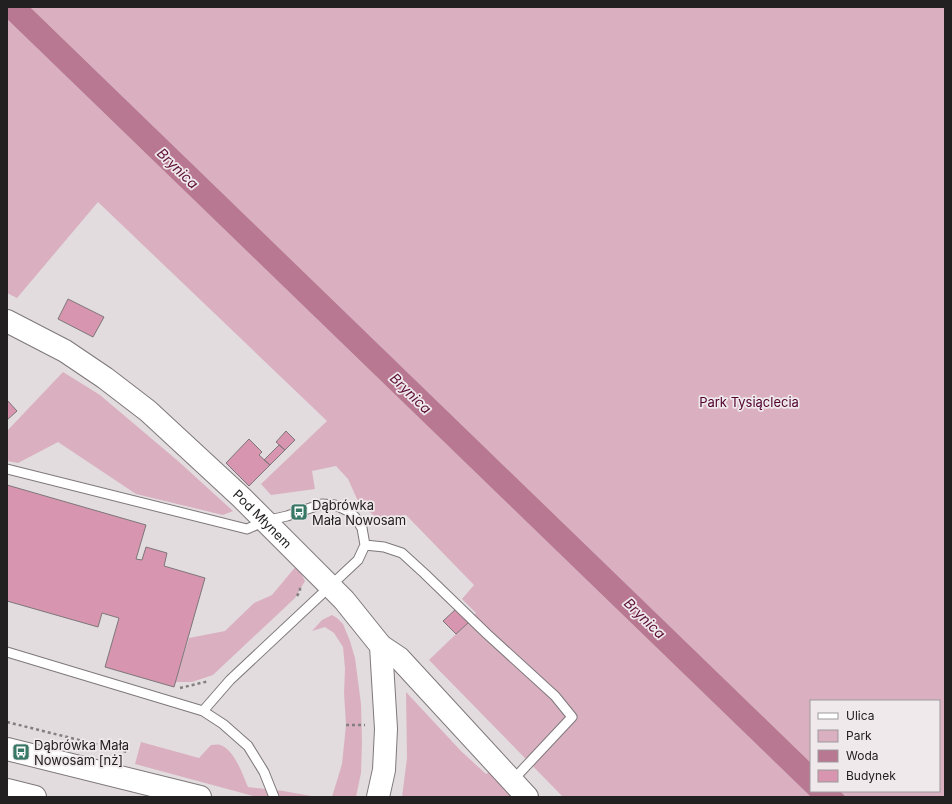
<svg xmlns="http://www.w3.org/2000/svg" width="952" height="804" viewBox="0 0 952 804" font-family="Inter,sans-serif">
<rect width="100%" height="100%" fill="#e2dcde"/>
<!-- green -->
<path fill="#dab0c0" d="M 30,7 L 945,7 L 945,797 L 846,797 L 840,791 L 939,791 L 939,701 L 811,701 L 811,763 Z
M 7,19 L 811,797 L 563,797 L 429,660 L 456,634 L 476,613 L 462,599 L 474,585 L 406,515 L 378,520 L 357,499 L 348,479 L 336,466 L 312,471 L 315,489 L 271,495 L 261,484 L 327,421 L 98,202 L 17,298 L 7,293 Z
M 63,372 L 100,395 L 178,461 L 233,511 L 223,515 L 136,494 L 58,442 L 18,463 L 7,461 L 7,431 Z
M 297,565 L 305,581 L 295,598 L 213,675 L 192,682 L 175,682 L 189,638 L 225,631 L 254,603 L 272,595 Z
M 332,615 L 337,618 L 343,624 L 350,641 L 355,658 L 361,704 L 362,743 L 361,773 L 356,797 L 332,797 L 342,764 L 346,725 L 344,693 L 345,669 L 343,647 L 334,633 L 325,627 L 312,631 L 322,620 Z
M 406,692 L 461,751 L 486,774 L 490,771 L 515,797 L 402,797 L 407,758 Z
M 141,742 L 199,758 L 211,745 C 214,745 218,744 220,745 C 234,749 243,775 248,787 L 283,791 L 317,797 L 257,797 L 135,764 Z"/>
<!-- water -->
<path fill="#b97892" d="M 7,7 L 30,7 L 811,763 L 811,791 L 840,791 L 846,797 L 811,797 L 7,19 Z"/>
<!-- building -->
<path fill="#d895af" stroke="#7d7779" d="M 68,299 L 104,317 L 93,337 L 58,319 Z
M 7,400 L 17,411 L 7,420 Z
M 286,431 L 295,440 L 285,450 L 276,442 Z
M 249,439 L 262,452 L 259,455 L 270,465 L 249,486 L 226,463 Z
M 279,445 L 285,450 L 270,465 L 264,460 Z
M 7,485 L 146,525 L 136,559 L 142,560 L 146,547 L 167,553 L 164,566 L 205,578 L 174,687 L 105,667 L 119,618 L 102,613 L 98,627 L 7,601 Z
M 456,609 L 469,622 L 456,634 L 443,621 Z"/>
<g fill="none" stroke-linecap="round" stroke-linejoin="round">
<!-- service casing -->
<g stroke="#7e787a" stroke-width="11">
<path id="service" d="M 7,469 L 247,529 L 265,521 L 287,516 L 322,504 L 335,505 L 348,511 L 355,517 L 362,528 L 365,545 L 358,560 L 230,680 L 203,711 L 7,652
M 365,545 L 384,547 L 402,553 L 425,574 L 487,634 L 555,696 L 572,717 L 512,781
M 203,711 L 223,724 L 248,746 L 264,772 L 274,797"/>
</g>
<!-- tertiary casing -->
<g stroke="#7e787a" stroke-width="24">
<g id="tertiary">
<path id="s1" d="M 7,321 L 65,351 L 105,378 L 148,411 L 242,498 L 344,600 L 381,646 L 386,729 L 384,770 L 378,797"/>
<path d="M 7,749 L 200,797"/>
</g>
</g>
<!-- motorway casing -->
<g stroke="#7e787a" stroke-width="24">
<path id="motorway" d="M 381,646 L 399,658 L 527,797
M 7,790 L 35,797"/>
</g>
<!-- path -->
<path stroke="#837e80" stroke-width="2.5" stroke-dasharray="3 3" stroke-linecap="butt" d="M 297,596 L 300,591 L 300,586
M 180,688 L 209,681
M 7,722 L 127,752
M 346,725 L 365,725"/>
<!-- service -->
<use href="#service" stroke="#fff" stroke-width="9"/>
<!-- tertiary -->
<use href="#tertiary" stroke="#fff" stroke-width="22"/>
<!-- motorway -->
<use href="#motorway" stroke="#fff" stroke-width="22"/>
</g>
<!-- icons -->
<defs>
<g id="bus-square" transform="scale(0.9)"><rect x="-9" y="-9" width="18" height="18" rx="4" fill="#367766" stroke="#efe9eb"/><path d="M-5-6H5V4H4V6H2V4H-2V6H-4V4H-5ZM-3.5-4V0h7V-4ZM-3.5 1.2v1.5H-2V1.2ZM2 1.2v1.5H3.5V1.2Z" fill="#fff"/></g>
</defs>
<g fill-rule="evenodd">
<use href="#bus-square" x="299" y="512"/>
<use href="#bus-square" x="21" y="752"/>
</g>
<g text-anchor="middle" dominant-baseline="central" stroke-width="3.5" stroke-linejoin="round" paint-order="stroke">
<!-- park labels -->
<g font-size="13" fill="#50002d" stroke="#efe9eb">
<text x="749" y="402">Park Tysiąclecia</text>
</g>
<!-- poi labels -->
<g font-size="13" fill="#232021" stroke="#efe9eb" text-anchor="start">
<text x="312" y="505">Dąbrówka<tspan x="312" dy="15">Mała Nowosam</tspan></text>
<text x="34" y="745">Dąbrówka Mała<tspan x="34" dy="15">Nowosam [nż]</tspan></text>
</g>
<!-- street labels -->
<g font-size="13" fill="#232021" stroke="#efe9eb">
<text stroke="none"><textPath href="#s1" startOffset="325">Pod Młynem</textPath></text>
</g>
<!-- water labels -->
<g font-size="14" font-style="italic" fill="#5d0e37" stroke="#efe9eb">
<text transform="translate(178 168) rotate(44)">Brynica</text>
<text transform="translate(411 393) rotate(44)">Brynica</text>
<text transform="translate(645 618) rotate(44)">Brynica</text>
</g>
</g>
<!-- border -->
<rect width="952" height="804" fill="none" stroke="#232021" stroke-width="16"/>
<!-- legend -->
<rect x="810" y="700" width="130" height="92" fill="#efe9eb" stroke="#9d999a"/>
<rect x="818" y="713" width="20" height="6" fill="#ffffff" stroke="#9d999a"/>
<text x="846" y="720" font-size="12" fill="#232021">Ulica</text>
<rect x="818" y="730" width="20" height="12" fill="#dab0c0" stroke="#9d999a"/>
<text x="846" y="740" font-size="12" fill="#232021">Park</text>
<rect x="818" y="750" width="20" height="12" fill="#b97892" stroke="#9d999a"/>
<text x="846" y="760" font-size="12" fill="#232021">Woda</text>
<rect x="818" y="770" width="20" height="12" fill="#d895af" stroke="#9d999a"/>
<text x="846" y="780" font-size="12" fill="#232021">Budynek</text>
</svg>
